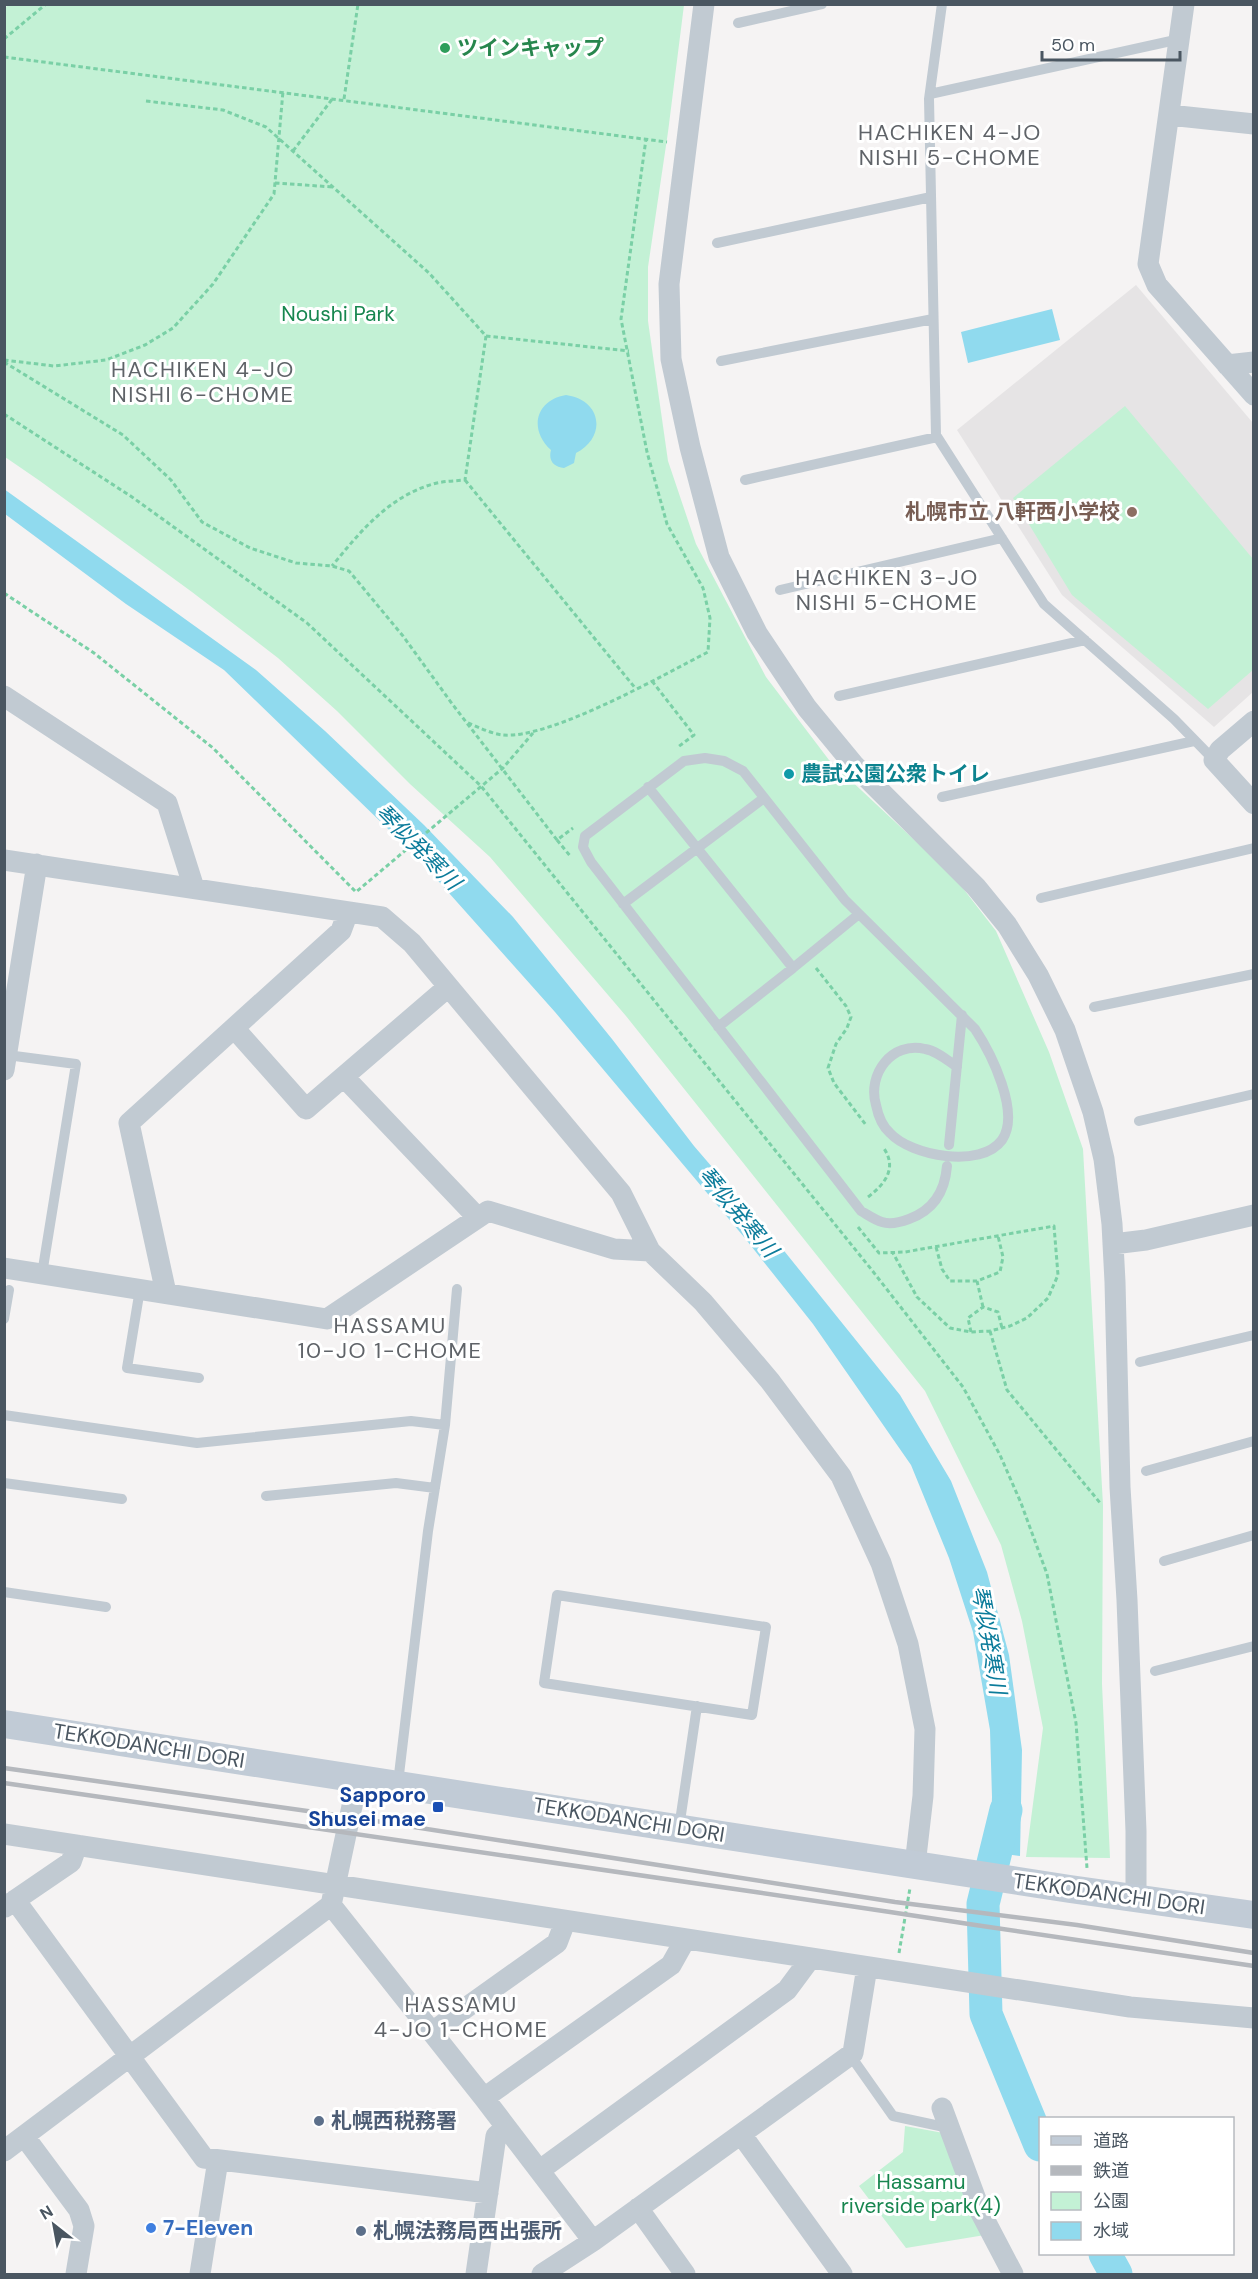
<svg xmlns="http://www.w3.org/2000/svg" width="1258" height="2279" viewBox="0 0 1258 2279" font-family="'DM Sans','Noto Sans JP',sans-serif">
<rect width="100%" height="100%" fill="#f5f3f3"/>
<!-- education -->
<path fill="#e6e4e5" d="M 1136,285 L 1253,423 L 1253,692 L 1214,727 L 1062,595 L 957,430 Z"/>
<!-- green -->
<path fill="#c3f1d5" d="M 9,5 L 684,5 L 668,132 L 648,267 L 648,321 L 668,461 L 696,544 L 766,677 L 829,760 L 955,878 L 996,931 L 1049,1052 L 1083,1149 L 1103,1505 L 1102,1684 L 1110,1858 L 1026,1857 L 1043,1728 L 1022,1621 L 1001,1545 L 925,1391 L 626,1016 L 490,857 L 410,784 L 337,711 L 278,658 L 192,592 L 40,481 L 5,457 L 4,8 Z
M 1125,406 L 1253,559 L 1253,670 L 1208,709 L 1072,595 L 1013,498 Z
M 905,2126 L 949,2134 L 985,2235 L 906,2248 L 859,2186 L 903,2152 Z"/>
<!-- water -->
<path fill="#90daee" d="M 1052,309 L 1060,340 L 968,363 L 961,332 Z
M 566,395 C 602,400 607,437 576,453 L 574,463 L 564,468 C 554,467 548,461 551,450 C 528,429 536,400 566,395 Z
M 4,489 L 256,670 L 325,731 L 424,825 L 513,917 L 612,1039 L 694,1146 L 785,1252 L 900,1395 L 951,1481 L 987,1572 L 1009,1655 L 1022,1750 L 1020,1856 L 990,1852 L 992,1797 L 990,1730 L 973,1632 L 949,1558 L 911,1465 L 813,1324 L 744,1237 L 555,1012 L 416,856 L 224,670 L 126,604 L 5,514 Z"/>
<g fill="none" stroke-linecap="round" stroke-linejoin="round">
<!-- river -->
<path stroke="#90daee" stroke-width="33" d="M 1006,1810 L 983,1904 L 986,2014 L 1040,2145
M 1105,2254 L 1116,2274"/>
<!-- path -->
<path stroke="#7ad0a6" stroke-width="3" stroke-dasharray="4.5 3" stroke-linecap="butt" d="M 4,39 L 46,4
M 4,57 L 667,142
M 344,99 L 358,4
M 146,101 L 223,110 L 266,127 L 429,273 L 486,336 L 465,480 C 455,481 443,481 433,484 C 388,497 360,532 332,566
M 293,151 L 333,98
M 275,183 L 333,187
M 486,336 L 629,351
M 4,360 L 54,366 L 106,360 L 145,345 L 173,328 L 213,284 L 274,194 L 283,91
M 4,362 L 123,435 L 171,480 L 202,522 L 250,548 L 296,563 L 332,566 L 349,571 L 403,636 L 453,705 L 557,840 L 573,828
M 4,414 L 132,497 L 307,623 L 481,786 L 871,1269 L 963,1387 L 1000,1455 L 1021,1503 L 1047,1574 L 1076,1723 L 1087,1868
M 465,480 L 636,689
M 4,593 L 94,653 L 213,748 L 356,892 L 503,768 L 533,733
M 652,681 L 694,735 L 678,747
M 468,723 C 478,727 492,734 503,735 C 551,739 663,675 708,652 L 710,618 L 703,588 L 667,524 L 647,452 L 621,319 L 646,139
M 557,840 L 571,857
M 816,968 L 846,1006 L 851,1017 L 847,1028 L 836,1044 L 828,1068 L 834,1083 L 866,1125
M 868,1197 C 885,1184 898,1168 883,1147
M 858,1227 L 879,1253 L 905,1252 L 1054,1226 L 1058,1275 L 1048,1298 L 1027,1318 L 1010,1326 L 990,1331 L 971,1332 L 950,1328 L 917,1297 L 893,1253
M 936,1247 L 942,1269 L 950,1281 L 977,1281
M 983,1307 L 977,1281 L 1000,1272 L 1003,1257 L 998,1236
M 990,1331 L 1007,1390 L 1101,1504
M 971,1332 L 968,1318 L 983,1307 L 998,1312 L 1002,1328
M 899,1953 L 910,1888"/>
<!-- lane -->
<path stroke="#c1cad2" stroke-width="10" d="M 942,4 L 929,99 L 936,435 L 1044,604 L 1174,719 L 1214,760
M 738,23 L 822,4
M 930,94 L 1180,39
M 717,243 L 931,197
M 721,361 L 933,319
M 745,480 L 937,437
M 780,590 L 1002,538
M 839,696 L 1085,640
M 648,787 L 793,968 L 859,914
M 942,797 L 1194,741
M 1041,898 L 1254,848
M 623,904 L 764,798
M 1094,1007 L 1254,974
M 718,1027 L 793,968
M 7,1055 L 76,1064 L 42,1274
M 1139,1121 L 1254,1094
M 949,1145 L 962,1015
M 947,1166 C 945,1191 934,1210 909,1219 C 901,1222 891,1225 882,1222 C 875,1220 868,1215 861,1211 L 591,862 L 583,847 L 585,836 L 684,761 L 705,758 L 724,761 L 743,771 L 845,900 L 975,1029 C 991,1053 1021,1113 1002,1140 C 981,1169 911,1156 890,1133 C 882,1126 878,1115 876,1105 C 867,1074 892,1041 925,1049 C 937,1051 947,1060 957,1067
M 140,1289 L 127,1368 L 199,1378
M 4,1319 L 9,1290
M 1140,1362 L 1254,1335
M 4,1415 L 197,1443 L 411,1421 L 445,1425
M 1146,1471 L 1254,1441
M 4,1483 L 122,1499
M 266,1496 L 396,1483 L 435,1488
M 1164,1561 L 1254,1535
M 4,1592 L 106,1607
M 557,1595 L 766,1627 L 752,1715 L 544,1683 Z
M 1155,1671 L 1254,1646
M 398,1783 L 428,1531 L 445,1425 L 457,1289
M 679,1828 L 697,1706
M 850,2055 L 893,2116 L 949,2128"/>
<!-- street -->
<path stroke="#c1cad2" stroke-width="21" d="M 704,4 L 669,284 L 671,359 L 690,447 L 719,557 L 757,633 L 807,708 L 854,765 L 976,887 L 1007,925 L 1038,975 L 1065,1030 L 1093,1112 L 1104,1159 L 1112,1224 L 1115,1282 L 1120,1487 L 1127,1600 L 1136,1831 L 1136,1897
M 1184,4 L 1148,264 L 1157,285 L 1254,395
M 1169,115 L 1254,124
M 1227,365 L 1254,362
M 4,696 L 167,803 L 194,888
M 1254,721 L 1220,750 L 1214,760 L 1254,804
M 4,860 L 382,917 L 412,943 L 621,1193 L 650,1251 L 703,1302 L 770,1381 L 841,1476 L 881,1563 L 908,1644 L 925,1729 L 923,1796 L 915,1865
M 234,1028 L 306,1109 L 448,987
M 4,1070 L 37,864
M 344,1077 L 478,1218
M 1113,1244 L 1146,1240 L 1254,1215
M 4,1268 L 327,1319 L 488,1211 L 614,1249 L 650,1251
M 166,1293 L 129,1123 L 341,931 L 348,912
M 4,1834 L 1130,2007 L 1254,2018
M 15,1900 L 204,2158 L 488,2193
M 331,1905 L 484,2098 L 593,2241
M 5,1907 L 71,1862 L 77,1845
M 432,2032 L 557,1943 L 565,1922
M 484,2098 L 671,1965 L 685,1940
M 942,2108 L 981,2213 L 1013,2274
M 741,2134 L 842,2274
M 24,2136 L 79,2210 L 84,2226 L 76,2274
M 4,2151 L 331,1905 L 358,1778
M 540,2170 L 787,1990 L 810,1959
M 638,2208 L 685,2274
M 200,2274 L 218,2160
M 476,2274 L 496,2136 L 506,2127
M 542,2274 L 593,2241 L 853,2053 L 867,1967"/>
<!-- secondary -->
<path stroke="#c1cbd6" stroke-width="28" d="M 4,1724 L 1070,1889 L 1254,1915"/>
<!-- rail -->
<path stroke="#b5b8bd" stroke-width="4.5" d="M 4,1768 L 350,1817 L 895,1902 L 1077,1925 L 1254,1953
M 4,1783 C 300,1825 595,1868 890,1912 C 1011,1931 1132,1947 1254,1966"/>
</g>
<!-- markers -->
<circle fill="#2e9e5b" stroke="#fff" stroke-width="2" cx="445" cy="48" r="6"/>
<circle fill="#8d6e63" stroke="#fff" stroke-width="2" cx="1132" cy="512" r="6"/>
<circle fill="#0f9aa8" stroke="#fff" stroke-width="2" cx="789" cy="774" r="6"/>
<rect fill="#1a4fb4" stroke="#fff" stroke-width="2" x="432" y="1801" width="12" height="12" rx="3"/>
<g fill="#5c6f8a" stroke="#fff" stroke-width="2">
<circle cx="319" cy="2121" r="6"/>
<circle cx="361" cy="2231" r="6"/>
</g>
<circle fill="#3f7fe0" stroke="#fff" stroke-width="2" cx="151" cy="2228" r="6"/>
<g text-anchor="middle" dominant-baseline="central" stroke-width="6" stroke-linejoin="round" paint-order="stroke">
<!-- leisure labels -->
<g font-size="21" font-weight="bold" fill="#27864d" stroke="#fff" text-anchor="start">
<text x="457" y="48">ツインキャップ</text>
</g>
<!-- park labels -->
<g font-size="21" fill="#17864f" stroke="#fff">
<text x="338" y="314">Noushi Park</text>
<text x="921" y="2182">Hassamu<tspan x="921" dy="24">riverside park(4)</tspan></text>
</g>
<!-- education labels -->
<g font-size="21" font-weight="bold" fill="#785e54" stroke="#fff" text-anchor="end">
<text x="1120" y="512">札幌市立 八軒西小学校</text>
</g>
<!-- culture labels -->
<g font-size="21" font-weight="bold" fill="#0d838f" stroke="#fff" text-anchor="start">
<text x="801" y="774">農試公園公衆トイレ</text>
</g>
<!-- street labels -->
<g font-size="21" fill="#4a5661" stroke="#fff">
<text transform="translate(149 1746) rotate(9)">TEKKODANCHI DORI</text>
<text transform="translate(629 1820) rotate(9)">TEKKODANCHI DORI</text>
<text transform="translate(1109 1894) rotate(8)">TEKKODANCHI DORI</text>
</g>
<!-- transit labels -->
<g font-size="21" font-weight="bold" fill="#164399" stroke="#fff" text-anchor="end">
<text x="426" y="1795">Sapporo<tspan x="426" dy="24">Shusei mae</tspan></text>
</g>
<!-- service labels -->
<g font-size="21" font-weight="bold" fill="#4e5e75" stroke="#fff" text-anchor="start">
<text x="331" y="2121">札幌西税務署</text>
<text x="373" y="2231">札幌法務局西出張所</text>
</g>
<!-- shop labels -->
<g font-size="21" font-weight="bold" fill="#366cbe" stroke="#fff" text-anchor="start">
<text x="163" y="2228">7-Eleven</text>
</g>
<!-- neighbourhood labels -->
<g font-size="22" letter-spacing="1.5" fill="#5f6368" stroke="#fff">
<text x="950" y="132">HACHIKEN 4-JO<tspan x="950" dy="25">NISHI 5-CHOME</tspan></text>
<text x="203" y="369">HACHIKEN 4-JO<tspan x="203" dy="25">NISHI 6-CHOME</tspan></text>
<text x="887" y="577">HACHIKEN 3-JO<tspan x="887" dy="25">NISHI 5-CHOME</tspan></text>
<text x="390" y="1325">HASSAMU<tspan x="390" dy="25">10-JO 1-CHOME</tspan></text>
<text x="461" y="2004">HASSAMU<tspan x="461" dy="25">4-JO 1-CHOME</tspan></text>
</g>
<!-- water labels -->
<g font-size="22" font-style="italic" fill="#0c7c9b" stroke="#fff">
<text transform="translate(418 847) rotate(45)">琴似発寒川</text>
<text transform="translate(738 1212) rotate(50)">琴似発寒川</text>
<text transform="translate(989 1640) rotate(80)">琴似発寒川</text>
</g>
</g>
<!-- border -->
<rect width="1258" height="2279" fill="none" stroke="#4a5661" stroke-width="12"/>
<!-- legend -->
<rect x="1039" y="2117" width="195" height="138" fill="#ffffff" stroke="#b7bbc0" stroke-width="1.5"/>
<rect x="1051" y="2136" width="30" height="9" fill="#c1cbd6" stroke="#b7bbc0" stroke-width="1.5"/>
<text x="1093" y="2147" font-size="18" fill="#4a5661">道路</text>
<rect x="1051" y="2166" width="30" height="9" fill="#b5b8bd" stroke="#b7bbc0" stroke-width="1.5"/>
<text x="1093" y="2177" font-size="18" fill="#4a5661">鉄道</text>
<rect x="1051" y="2192" width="30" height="18" fill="#c3f1d5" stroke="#b7bbc0" stroke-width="1.5"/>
<text x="1093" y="2207" font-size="18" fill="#4a5661">公園</text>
<rect x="1051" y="2222" width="30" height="18" fill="#90daee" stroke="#b7bbc0" stroke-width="1.5"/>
<text x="1093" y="2237" font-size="18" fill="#4a5661">水域</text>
<!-- north arrow -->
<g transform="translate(54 2225) rotate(329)" stroke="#ffffff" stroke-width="4.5" paint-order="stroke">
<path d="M0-4.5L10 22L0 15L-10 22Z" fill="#4a5661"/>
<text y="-9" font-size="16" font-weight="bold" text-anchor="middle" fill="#4a5661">N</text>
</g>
<!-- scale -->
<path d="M1042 51v9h138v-9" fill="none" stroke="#4a5661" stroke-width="3"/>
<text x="1051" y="51" font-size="18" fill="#4a5661" stroke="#ffffff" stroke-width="4.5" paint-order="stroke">50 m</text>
</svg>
